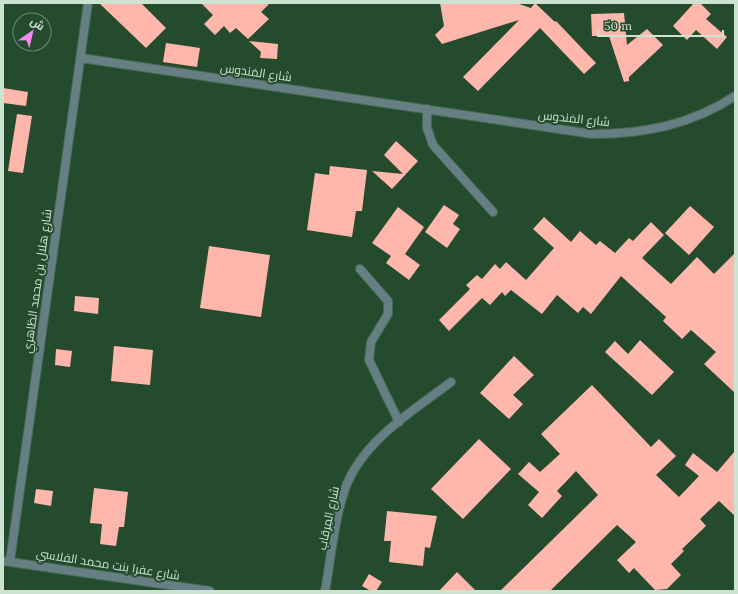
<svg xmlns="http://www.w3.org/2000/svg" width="738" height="594" viewBox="0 0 738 594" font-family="Lora,Cairo,serif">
<rect width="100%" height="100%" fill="#244b2e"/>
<!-- building -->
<path fill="#feb7aa" d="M 99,3 L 141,3 L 166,28 L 146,48 Z
M 201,3 L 270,3 L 261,12 L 269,19 L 248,39 L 236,28 L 230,33 L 224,26 L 215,35 L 204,24 L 213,15 Z
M 440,3 L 516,3 L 531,8 L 535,3 L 555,22 L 556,21 L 596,63 L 584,74 L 540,28 L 478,91 L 463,77 L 519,20 L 442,44 L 435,35 L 444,26 Z
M 694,3 L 700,3 L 711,14 L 706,19 L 727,37 L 717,49 L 696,30 L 687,40 L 673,26 Z
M 624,13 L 627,45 L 647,29 L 663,45 L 629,77 L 629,81 L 624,82 L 609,36 L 592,36 L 591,14 Z
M 249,41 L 278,44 L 277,59 L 260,58 L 261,52 Z
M 166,43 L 200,48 L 197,67 L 163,62 Z
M 3,88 L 28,92 L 26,106 L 3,103 Z
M 17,114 L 32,116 L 23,173 L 8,171 Z
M 396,141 L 418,161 L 392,189 L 372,171 L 403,174 L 384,155 Z
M 330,166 L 367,170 L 362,211 L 356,211 L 352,237 L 307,230 L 315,173 L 329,175 Z
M 444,205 L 459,215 L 453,224 L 460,229 L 447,248 L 425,232 Z
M 690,206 L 714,227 L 689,255 L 665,233 Z
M 398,207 L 424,227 L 405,254 L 420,265 L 409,280 L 386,263 L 391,256 L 372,243 Z
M 544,217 L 571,242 L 580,231 L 596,245 L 600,241 L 615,253 L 629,238 L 633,241 L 651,222 L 664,235 L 642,258 L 671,284 L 697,257 L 714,274 L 735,253 L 735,393 L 704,364 L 716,352 L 691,330 L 682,339 L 663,321 L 666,317 L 621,276 L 591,314 L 583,307 L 578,313 L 557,295 L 542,314 L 511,290 L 505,296 L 502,292 L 490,305 L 482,298 L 449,331 L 439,320 L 470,289 L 466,285 L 477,275 L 482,279 L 495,264 L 500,269 L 506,262 L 526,280 L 554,248 L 533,229 Z
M 209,246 L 270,255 L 261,317 L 200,308 Z
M 75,296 L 99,298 L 98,314 L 74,311 Z
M 640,340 L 674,372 L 652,395 L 605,352 L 615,341 L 628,354 Z
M 114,346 L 153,350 L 150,385 L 111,381 Z
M 56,349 L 72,351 L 70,367 L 55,365 Z
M 514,356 L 534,375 L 513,395 L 523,404 L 509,419 L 480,393 Z
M 592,385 L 651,447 L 659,439 L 676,456 L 656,475 L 679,497 L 699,476 L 685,465 L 693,453 L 717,472 L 735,451 L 735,516 L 719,501 L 700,519 L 706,526 L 682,549 L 684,551 L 671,564 L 681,575 L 667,589 L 655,590 L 634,568 L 629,573 L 617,560 L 636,542 L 617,525 L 550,591 L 500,591 L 598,495 L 576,471 L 557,491 L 562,496 L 542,518 L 528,505 L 539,492 L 518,474 L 529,462 L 540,472 L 560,454 L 541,434 Z
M 479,439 L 511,469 L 463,519 L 431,489 Z
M 94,488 L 128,492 L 124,527 L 119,527 L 116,546 L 100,544 L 102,524 L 90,523 Z
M 36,489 L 53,491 L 51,506 L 34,503 Z
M 387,511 L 437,516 L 430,548 L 425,547 L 423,566 L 389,562 L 391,541 L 384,541 Z
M 457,572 L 476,591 L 439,591 Z
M 369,574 L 382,582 L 376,591 L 371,591 L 362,586 Z"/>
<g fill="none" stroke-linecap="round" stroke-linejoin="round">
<!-- minor casing -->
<g stroke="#46694f" stroke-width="10">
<path id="minor" d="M 81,58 L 592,134 C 644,134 691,125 735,96
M 427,109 L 427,128 L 433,145 L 493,212
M 360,269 L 388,301 L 388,314 L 371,342 L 369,360 L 399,422
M 10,561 L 88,3
M 325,591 C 331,558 334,521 345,489 C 362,441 413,411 451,382"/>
</g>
<!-- tertiary casing -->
<g stroke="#46694f" stroke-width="10">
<path id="tertiary" d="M 3,561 L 210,591"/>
</g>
<!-- minor -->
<use href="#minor" stroke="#667f84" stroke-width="8"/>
<!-- tertiary -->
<use href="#tertiary" stroke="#667f84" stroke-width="8"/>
</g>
<g text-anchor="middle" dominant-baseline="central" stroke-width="4" stroke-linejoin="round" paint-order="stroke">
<!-- street labels -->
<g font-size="12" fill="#cde3d1" stroke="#244b2e">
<text transform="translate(256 72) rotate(8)">شارع المَندوس</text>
<text transform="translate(574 118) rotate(6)">شارع المَندوس</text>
<text transform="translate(37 281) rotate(-82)">شارع هلال بن محمد الظاهري</text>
<text transform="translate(328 518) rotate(-78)">شارع المِرقاب</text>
<text transform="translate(108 564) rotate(9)">شارع عفرا بنت محمد الفلاسي</text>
</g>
</g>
<!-- border -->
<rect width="738" height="594" fill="none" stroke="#cde3d1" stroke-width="8"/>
<!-- north arrow -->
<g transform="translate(32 32) rotate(34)"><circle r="19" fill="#244b2e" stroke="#68886f"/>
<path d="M0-3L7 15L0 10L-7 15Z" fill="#f788ec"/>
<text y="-6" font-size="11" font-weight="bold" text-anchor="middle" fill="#cde3d1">ش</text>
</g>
<!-- scale -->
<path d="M598 30v6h125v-6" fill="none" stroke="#cde3d1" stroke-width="2"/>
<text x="604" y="30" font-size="12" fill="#cde3d1" stroke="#244b2e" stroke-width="3" paint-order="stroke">50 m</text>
</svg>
